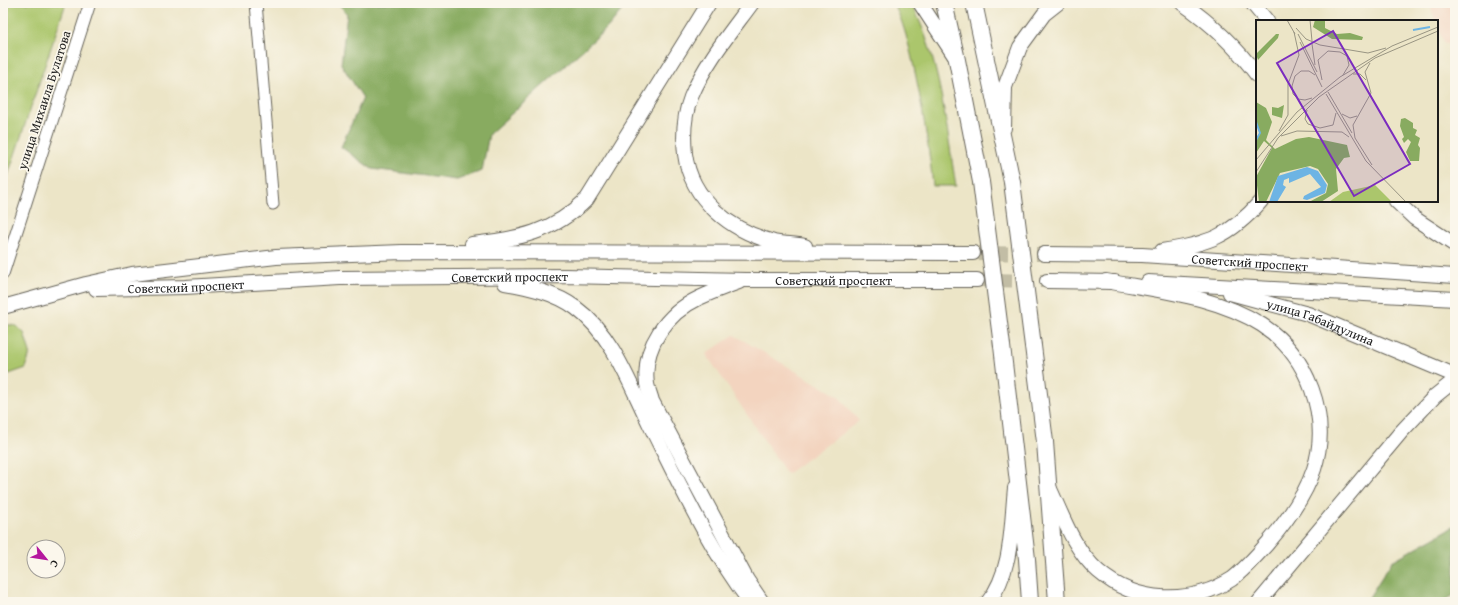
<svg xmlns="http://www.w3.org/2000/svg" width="1458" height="605" viewBox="0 0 1458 605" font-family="'Gentium Book Plus',serif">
<rect width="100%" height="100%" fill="#fbf7ec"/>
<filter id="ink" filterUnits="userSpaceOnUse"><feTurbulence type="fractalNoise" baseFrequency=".025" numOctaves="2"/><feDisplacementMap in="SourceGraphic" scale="8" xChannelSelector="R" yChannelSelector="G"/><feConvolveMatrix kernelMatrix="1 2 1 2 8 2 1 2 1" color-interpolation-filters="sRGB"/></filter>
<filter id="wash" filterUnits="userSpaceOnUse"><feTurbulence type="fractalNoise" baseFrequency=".012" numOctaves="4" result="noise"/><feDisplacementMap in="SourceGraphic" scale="16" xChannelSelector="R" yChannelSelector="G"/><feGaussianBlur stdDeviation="0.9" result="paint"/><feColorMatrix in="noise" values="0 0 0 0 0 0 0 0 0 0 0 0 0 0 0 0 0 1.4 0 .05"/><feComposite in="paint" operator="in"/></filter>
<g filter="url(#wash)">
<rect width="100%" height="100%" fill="#ece5c7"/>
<!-- built -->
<path fill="#f3d4bf" d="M 1429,3 L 1455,3 L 1455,42 L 1444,44 Z
M 734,335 L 838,396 L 859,421 L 787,474 L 706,354 Z"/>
<!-- green -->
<path fill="#abc66c" stroke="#647144" d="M 3,3 L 66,3 L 3,190 Z
M 892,3 L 911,3 C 940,57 946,126 956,186 L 933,186 C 930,153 911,23 892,3 Z
M 3,324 L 17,326 L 24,333 L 30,352 L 26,368 L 3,376 Z"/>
<!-- forest -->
<path fill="#88ab60" stroke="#52643e" d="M 338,3 L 628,3 L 607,28 L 489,134 L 482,171 L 457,180 L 372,169 L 341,147 L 363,98 L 341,64 L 347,14 Z
M 1455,526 L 1455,594 L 1444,602 L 1366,602 L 1392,561 Z"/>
</g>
<g filter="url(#ink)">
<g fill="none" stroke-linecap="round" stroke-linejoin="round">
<!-- major-tunnel -->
<path stroke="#c2bda5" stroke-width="14" stroke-dasharray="14 7" stroke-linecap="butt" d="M 973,253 L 1044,254
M 977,280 L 1047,281"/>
<!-- minor casing -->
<g stroke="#656258" stroke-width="13">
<path id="minor" d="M 256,3 L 273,204
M 3,274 L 90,3"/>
</g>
<!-- major casing -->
<g stroke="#656258" stroke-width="16">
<g id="major">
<path d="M 752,3 C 730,33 705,63 691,97 C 684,115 683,135 685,154 C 691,200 731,231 774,242 C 784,244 795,244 805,246"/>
<path d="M 920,3 L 954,55"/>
<path d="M 1182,3 C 1211,23 1237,48 1257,75"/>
<path d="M 1252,3 L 1267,21"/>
<path d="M 1004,128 L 1005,87 L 1020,47 L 1044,14 L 1058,3"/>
<path d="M 1396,201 L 1414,218 L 1455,245"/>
<path d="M 472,244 C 518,239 553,233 587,199 L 709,3"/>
<path d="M 1162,251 C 1207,244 1230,237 1261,201"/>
<path id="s1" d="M 1044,254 L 1142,255 L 1455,276"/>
<path d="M 1047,281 L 1115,282"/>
<path d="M 739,282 C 725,287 712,292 699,298 C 667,313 642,347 647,384 C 648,390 651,396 652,401 L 747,580 L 762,602"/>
<path d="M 1148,282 L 1455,299"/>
<path d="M 505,283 C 529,287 556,293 576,308 C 613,335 630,385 650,425 C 680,485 709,548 750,602"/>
<path id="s2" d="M 96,289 L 185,287 L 340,278 L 565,276 L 745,280 L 977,280"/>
<path id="s3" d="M 1230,293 L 1308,314 L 1447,372"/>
<path d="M 3,307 L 86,284 L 132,274 L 276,257 L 402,252 L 973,253"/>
<path d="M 1050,489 C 1063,517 1074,550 1098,571 C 1136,604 1191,605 1232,579 C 1245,569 1256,556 1267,544 C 1286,522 1305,497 1314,469 C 1331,417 1308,355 1262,325 C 1217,296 1159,291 1106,281"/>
<path d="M 988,602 C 1013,571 1011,525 1015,488"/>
<path d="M 1259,602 L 1401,432 L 1435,396 L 1455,380"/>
</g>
</g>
<!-- highway casing -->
<g stroke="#656258" stroke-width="18">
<path id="highway" d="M 944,3 L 957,60 L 981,182
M 974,3 L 1012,182
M 1002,346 L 1027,559 L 1030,602
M 1033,346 L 1045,442 L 1057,602"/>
</g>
<!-- minor -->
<use href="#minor" stroke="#fff" stroke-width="11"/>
<!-- major -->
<use href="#major" stroke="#fff" stroke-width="14"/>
<!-- highway -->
<use href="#highway" stroke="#fff" stroke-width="16"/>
<!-- highway-bridge casing -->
<g stroke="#656258" stroke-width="18" stroke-linecap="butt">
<path id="highway-bridge" d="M 981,182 L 1002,346
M 1012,182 L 1033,346"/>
</g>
<!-- highway-bridge -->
<use href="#highway-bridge" stroke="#fff" stroke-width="16"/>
</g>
</g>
<g text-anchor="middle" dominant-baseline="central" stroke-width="3.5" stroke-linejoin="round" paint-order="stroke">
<!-- street labels -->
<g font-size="13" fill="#1c1c1c" stroke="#fbf7ec">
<text transform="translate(44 100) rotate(-72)">улица Михаила Булатова</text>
<text stroke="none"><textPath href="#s1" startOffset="206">Советский проспект</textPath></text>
<text stroke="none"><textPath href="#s2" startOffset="414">Советский проспект</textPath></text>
<text stroke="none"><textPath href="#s2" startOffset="738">Советский проспект</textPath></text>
<text stroke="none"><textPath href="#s2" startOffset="90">Советский проспект</textPath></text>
<text stroke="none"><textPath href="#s3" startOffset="95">улица Габайдулина</textPath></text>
</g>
</g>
<!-- overview -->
<g transform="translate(1256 20)">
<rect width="182" height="182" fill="#ece5c7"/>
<path d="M 119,165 L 136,182 L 73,182 L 87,172 Z" fill="#abc66c"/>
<path d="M 59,0 L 69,0 L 69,8 L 81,14 L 94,13 L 107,17 L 106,20 L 76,19 L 57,7 ZM 20,14 L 23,14 L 22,18 L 2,40 L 0,34 ZM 0,82 L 10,88 L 16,102 L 10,120 L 19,129 L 40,119 L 53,117 L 91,125 L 94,137 L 88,138 L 80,149 L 82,171 L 65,182 L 53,182 L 70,173 L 72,164 L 62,149 L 54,146 L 24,153 L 10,182 L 3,182 L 0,157 L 16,128 L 8,121 L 0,133 L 0,120 L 4,113 L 0,102 ZM 28,85 L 26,98 L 16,95 L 16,87 L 22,88 ZM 149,98 L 157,103 L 157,108 L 161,110 L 159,115 L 164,118 L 162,125 L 164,128 L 163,141 L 154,141 L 150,132 L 155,122 L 152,119 L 148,123 L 146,119 L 148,117 L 144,106 L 145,99 Z" fill="#88ab60"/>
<path d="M 51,147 L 62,151 L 71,165 L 69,173 L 51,180 L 47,179 L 48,176 L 65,167 L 54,154 L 33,163 L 33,158 L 28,160 L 27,165 L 30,167 L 21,182 L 13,182 L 22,156 Z" fill="#6db4e4"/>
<path fill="none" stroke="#6db4e4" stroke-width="2" d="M 157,10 L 174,7M 0,102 L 4,113 L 0,120"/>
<path fill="none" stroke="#999583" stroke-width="1" d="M 31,0 L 39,14M 54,0 L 56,21M 40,8 L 50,19 L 64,25 L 112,33 L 130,28M 42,14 L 61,52M 44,22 L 66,67M 56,24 L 59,45M 97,54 L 104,54 L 110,60M 66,60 L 62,40 L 72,31 L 84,32 L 91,36 L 93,45 L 87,55M 72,72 L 96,113M 70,74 L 110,141 L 150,182M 56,78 L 49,80 L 42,79 L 37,74 L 36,66 L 39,56 L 45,51 L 53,51 L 59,55M 51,90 L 49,99 L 52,104 L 64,108 L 77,105 L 80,93M 86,94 L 94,98 L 101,96M 23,111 L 32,95 L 32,64 L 43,35 L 38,12M 25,116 L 41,111 L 86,112 L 93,117M 99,118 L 97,105 L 115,73 L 109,52 L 114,43M 99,118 L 116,145M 0,140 L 41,92 L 84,57 L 136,26 L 182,7M 0,152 L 22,118 L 63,77 L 119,38 L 182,11"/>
<path fill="#7b2cbf" fill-opacity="0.15" stroke="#7b2cbf" stroke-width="2" d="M 77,11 L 154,144 L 98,176 L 21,43 Z"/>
<rect width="182" height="182" fill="none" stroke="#1c1c1c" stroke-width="2"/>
</g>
<!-- margin -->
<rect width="1458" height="605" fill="none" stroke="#fbf7ec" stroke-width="16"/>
<!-- north arrow -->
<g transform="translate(46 559) rotate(120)"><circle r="19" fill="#fbf7ec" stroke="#a29f99"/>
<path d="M0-3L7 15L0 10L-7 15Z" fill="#b5179e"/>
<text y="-6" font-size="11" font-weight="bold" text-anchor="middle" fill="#1c1c1c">С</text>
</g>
</svg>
